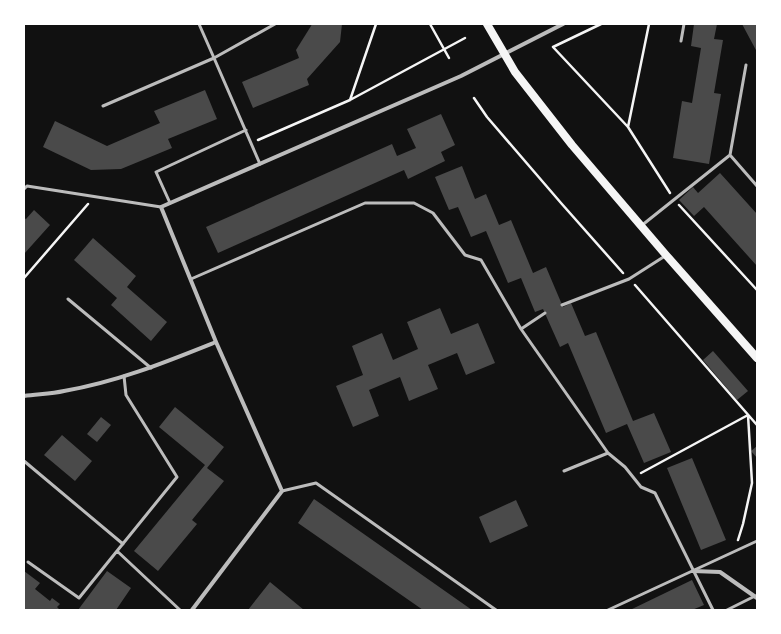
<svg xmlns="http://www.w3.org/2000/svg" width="781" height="634" viewBox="0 0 781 634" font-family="'Source Sans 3',sans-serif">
<rect width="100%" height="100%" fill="#111"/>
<!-- building -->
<path fill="#4a4a4a" d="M 312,24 L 342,24 L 340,42 L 307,79 L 309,85 L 253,108 L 242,82 L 299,58 L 296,50 L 311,26 Z
M 694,24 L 717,24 L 714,39 L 723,40 L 714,93 L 721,94 L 709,164 L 673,158 L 682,101 L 692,103 L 701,48 L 691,46 Z
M 742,24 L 757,24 L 757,52 Z
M 205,90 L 217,119 L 168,139 L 172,148 L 121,169 L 91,170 L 43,147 L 55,121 L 107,146 L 160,123 L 154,111 Z
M 441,114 L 455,145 L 441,152 L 445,161 L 408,179 L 404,170 L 218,253 L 206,227 L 392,144 L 397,156 L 416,148 L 407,129 Z
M 462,166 L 475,199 L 486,194 L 499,225 L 511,220 L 533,273 L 546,267 L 563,307 L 571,303 L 585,336 L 596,332 L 633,421 L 654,413 L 671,452 L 644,463 L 627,424 L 606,433 L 568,343 L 560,347 L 543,309 L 535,312 L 521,278 L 508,283 L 486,231 L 471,237 L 458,207 L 449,210 L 435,177 Z
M 720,173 L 757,214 L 757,266 L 704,207 L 694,216 L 679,200 L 693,187 L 698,193 Z
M 34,210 L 50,225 L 24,254 L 24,218 L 26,219 Z
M 93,238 L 136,276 L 127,287 L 167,322 L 151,341 L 111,305 L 117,298 L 74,260 Z
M 440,308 L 451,334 L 478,323 L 495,363 L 466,375 L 457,353 L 428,365 L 438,389 L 409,401 L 400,377 L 369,390 L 379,416 L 353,427 L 336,386 L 363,375 L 352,346 L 382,333 L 393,360 L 418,349 L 407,322 Z
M 713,351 L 748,391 L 737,400 L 703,360 Z
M 175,407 L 224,447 L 207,468 L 224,481 L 192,520 L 197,524 L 158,571 L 134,551 L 205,465 L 159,427 Z
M 101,417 L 111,425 L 97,442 L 87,434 Z
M 62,435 L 92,461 L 75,481 L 44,455 Z
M 757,446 L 757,458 L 751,451 Z
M 692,458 L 726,540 L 701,550 L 667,468 Z
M 314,499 L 472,610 L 423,610 L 298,523 Z
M 516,500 L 528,526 L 490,543 L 479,517 Z
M 24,571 L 40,583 L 35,589 L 50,601 L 52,598 L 60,604 L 57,607 L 60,610 L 24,610 Z
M 107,571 L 131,588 L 116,610 L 78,610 Z
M 692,580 L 704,605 L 692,610 L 630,610 Z
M 270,582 L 304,610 L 248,610 Z"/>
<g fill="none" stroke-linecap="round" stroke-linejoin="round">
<!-- path -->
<path stroke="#f5f5f5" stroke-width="2.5" d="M 430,24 L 449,58
M 601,24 L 553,47 L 628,127 L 670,193
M 474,98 L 487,117 L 561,203 L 623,273
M 350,100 L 376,24
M 628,127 L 649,24
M 258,140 L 350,100 L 465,38
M 679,205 L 757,290
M 24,278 L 88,204
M 635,285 L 757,425
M 641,473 L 748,415 L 752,483 L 743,524 L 738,540"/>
<!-- service -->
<path stroke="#bcbcbc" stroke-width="3" d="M 199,24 L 214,58 L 275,24
M 681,41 L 684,24
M 103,106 L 214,58 L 260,164
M 730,155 L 746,65
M 24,189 L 27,186 L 161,207
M 170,203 L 156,172 L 246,130
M 641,226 L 730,155 L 757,186
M 191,279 L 365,203 L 414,203 L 433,213 L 465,255 L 481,260 L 521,329 L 608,453 L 625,467 L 641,487 L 655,493 L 713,610
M 68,299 L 151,368
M 562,305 L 629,279 L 665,256
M 521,329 L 545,313
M 24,461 L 123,544
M 564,471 L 608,453
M 282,491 L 316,483 L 496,610
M 117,551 L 177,477 L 126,395 L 124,376
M 28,562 L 79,598 L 117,551 L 180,610
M 608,610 L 757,541
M 727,610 L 755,596"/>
<!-- minor -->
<path stroke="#bcbcbc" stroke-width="4" d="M 24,396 C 37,394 51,394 64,391 C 117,382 166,362 216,342
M 693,571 L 720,572 L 757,598
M 192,610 L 282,491 L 216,342 L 161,207 L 461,76 L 563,24"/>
<!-- secondary -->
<path stroke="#f5f5f5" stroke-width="8" d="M 487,24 L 515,72 L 572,145 L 666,255 L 757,358"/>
</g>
<!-- border -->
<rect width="781" height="634" fill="none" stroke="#ffffff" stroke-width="50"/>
</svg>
